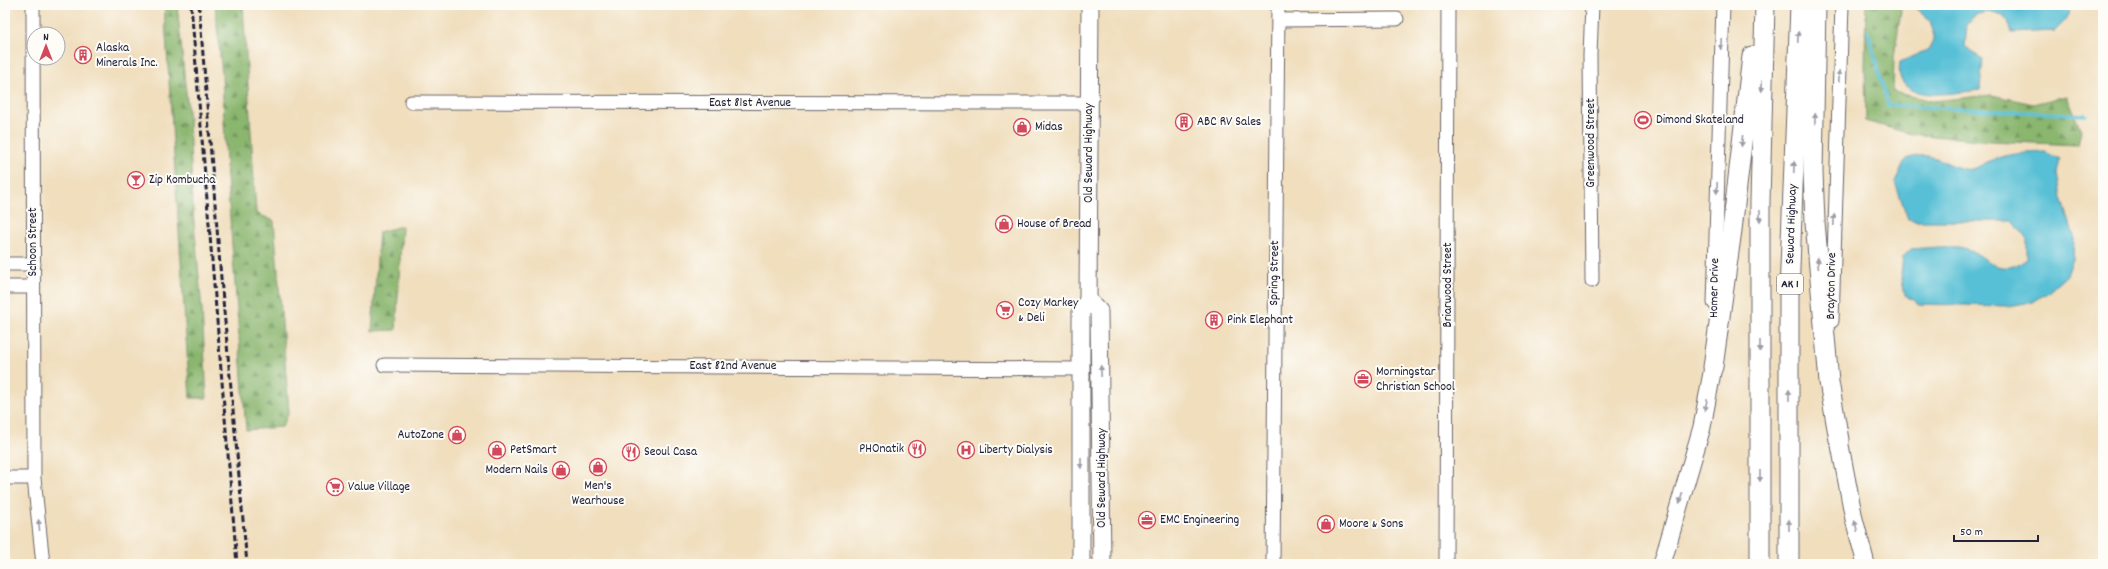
<svg xmlns="http://www.w3.org/2000/svg" width="2108" height="569" viewBox="0 0 2108 569" font-family="Dekko,sans-serif">
<defs>
<pattern id="forest-firs" width="22" height="20" patternUnits="userSpaceOnUse"><rect width="22" height="20" fill="#8ab66e"/><path d="M5 1l3.5 6h-7zM16 11l3.5 6h-7z" fill="#70945c"/></pattern>
</defs>
<rect width="100%" height="100%" fill="#fdfcf7"/>
<filter id="ink" filterUnits="userSpaceOnUse"><feTurbulence type="fractalNoise" baseFrequency=".025" numOctaves="2"/><feDisplacementMap in="SourceGraphic" scale="8" xChannelSelector="R" yChannelSelector="G"/><feConvolveMatrix kernelMatrix="1 2 1 2 8 2 1 2 1" color-interpolation-filters="sRGB"/></filter>
<filter id="wash" filterUnits="userSpaceOnUse"><feTurbulence type="fractalNoise" baseFrequency=".012" numOctaves="4" result="noise"/><feDisplacementMap in="SourceGraphic" scale="16" xChannelSelector="R" yChannelSelector="G"/><feGaussianBlur stdDeviation="0.9" result="paint"/><feColorMatrix in="noise" values="0 0 0 0 0 0 0 0 0 0 0 0 0 0 0 0 0 1.4 0 .05"/><feComposite in="paint" operator="in"/></filter>
<g filter="url(#wash)">
<rect width="100%" height="100%" fill="#f0debd"/>
<!-- forest -->
<path fill="url(#forest-firs)" stroke="#566c54" d="M 164,5 L 177,5 L 189,121 L 193,211 L 202,310 L 207,398 L 190,398 Z
M 215,5 L 243,5 L 256,213 L 274,221 L 289,412 L 282,427 L 246,430 L 226,165 L 222,75 Z
M 1866,5 L 1900,5 L 1901,11 L 1894,57 L 1893,92 L 1933,101 L 1992,95 L 2033,104 L 2066,96 L 2081,130 L 2078,145 L 1991,141 L 1911,134 L 1866,121 L 1865,68 Z
M 402,226 L 396,330 L 372,331 L 379,232 Z"/>
<!-- water -->
<path fill="#59c0d6" stroke="#3e7188" d="M 1912,5 L 2070,5 L 2067,19 L 2055,31 L 2012,33 L 2008,21 L 2003,15 L 1989,11 L 1975,15 L 1967,24 L 1965,46 L 1971,52 L 1983,59 L 1980,90 C 1954,92 1892,107 1900,62 L 1929,49 L 1933,41 L 1933,30 L 1930,21 Z
M 2045,152 L 2060,159 L 2057,174 L 2060,191 L 2074,237 L 2073,259 L 2067,275 L 2047,293 L 2033,302 L 2008,306 L 1919,304 L 1905,295 L 1901,274 L 1903,257 L 1911,249 C 1927,248 1943,246 1958,247 C 1987,250 1994,283 2027,258 L 2027,239 L 2013,221 L 1916,221 L 1908,219 L 1895,182 L 1905,160 C 1931,148 1942,164 1964,169 C 1974,171 1982,164 1990,161 C 2007,153 2027,153 2045,152 Z"/>
<g fill="none" stroke-linecap="round" stroke-linejoin="round">
<!-- stream -->
<path stroke="#59c0d6" stroke-width="3.5" d="M 1868,32 L 1888,105 L 2086,115"/>
</g>
</g>
<g filter="url(#ink)">
<g fill="none" stroke-linecap="round" stroke-linejoin="round">
<!-- minor casing -->
<g stroke="#6a6468" stroke-width="15">
<path id="minor" d="M 33,5 L 34,478 L 43,564
M 1592,5 L 1590,55 L 1592,281
M 1278,20 L 1397,19
M 411,102 L 1089,103
M 5,264 L 34,264
M 5,287 L 33,287
M 1714,303 L 1723,5
M 1832,321 L 1842,5
M 384,365 L 1081,369
M 5,478 L 34,478
M 1273,564 L 1278,5
M 1446,564 L 1448,5"/>
</g>
<!-- major casing -->
<g stroke="#6a6468" stroke-width="19">
<path id="major" d="M 1088,300 L 1099,311 L 1102,564
M 1839,440 L 1854,519 L 1866,564
M 1081,564 L 1081,311 L 1088,300 L 1090,5
M 1662,564 L 1702,427 L 1713,367"/>
</g>
<!-- highway casing -->
<g stroke="#6a6468" stroke-width="21">
<path id="highway" d="M 1816,5 L 1813,172 L 1815,222 L 1829,382 L 1839,440
M 1713,367 L 1732,230 L 1752,56
M 1760,564 L 1760,202 L 1765,5
M 1789,564 L 1789,294 L 1800,5"/>
</g>
<!-- minor -->
<use href="#minor" stroke="#fff" stroke-width="13"/>
<!-- major -->
<use href="#major" stroke="#fff" stroke-width="17"/>
<!-- highway -->
<use href="#highway" stroke="#fff" stroke-width="19"/>
<!-- rail -->
<path stroke="#22223b" stroke-width="3" stroke-dasharray="6 3" stroke-linecap="butt" d="M 191,5 L 237,564
M 199,5 L 221,278 L 247,564"/>
</g>
<!-- one-way arrows -->
<defs><path id="oneway-solid" d="M-6-.8H1V-3.2L6.5 0L1 3.2V.8H-6Z"/></defs>
<g fill="#9c9ca7">
<use href="#oneway-solid" transform="translate(1798 37) rotate(-87)"/>
<use href="#oneway-solid" transform="translate(1721 44) rotate(92)"/>
<use href="#oneway-solid" transform="translate(1839 76) rotate(-88)"/>
<use href="#oneway-solid" transform="translate(1762 86) rotate(92)"/>
<use href="#oneway-solid" transform="translate(1815 119) rotate(-88)"/>
<use href="#oneway-solid" transform="translate(1742 141) rotate(96)"/>
<use href="#oneway-solid" transform="translate(1794 167) rotate(-88)"/>
<use href="#oneway-solid" transform="translate(1717 188) rotate(92)"/>
<use href="#oneway-solid" transform="translate(1760 216) rotate(90)"/>
<use href="#oneway-solid" transform="translate(1834 220) rotate(-88)"/>
<use href="#oneway-solid" transform="translate(1818 263) rotate(-94)"/>
<use href="#oneway-solid" transform="translate(1760 346) rotate(90)"/>
<use href="#oneway-solid" transform="translate(1101 371) rotate(-92)"/>
<use href="#oneway-solid" transform="translate(1789 395) rotate(-90)"/>
<use href="#oneway-solid" transform="translate(1706 405) rotate(101)"/>
<use href="#oneway-solid" transform="translate(1081 463) rotate(90)"/>
<use href="#oneway-solid" transform="translate(1760 476) rotate(90)"/>
<use href="#oneway-solid" transform="translate(1681 498) rotate(106)"/>
<use href="#oneway-solid" transform="translate(39 525) rotate(-96)"/>
<use href="#oneway-solid" transform="translate(1789 525) rotate(-90)"/>
<use href="#oneway-solid" transform="translate(1856 526) rotate(-104)"/>
</g>
</g>
<!-- icons -->
<defs>
<g id="building-ring" transform="scale(0.9)"><circle r="9.5" fill="#fdfcf7" stroke="#d1495b" stroke-width="1.5"/><path d="M-4-6H4V6H1V3H-1V6H-4ZM-2.5-4.3h1.7v1.8h-1.7ZM.8-4.3h1.7v1.8H.8ZM-2.5-1h1.7V.8h-1.7ZM.8-1h1.7V.8H.8Z" fill="#d1495b"/></g>
<g id="stadium-ring" transform="scale(0.9)"><circle r="9.5" fill="#fdfcf7" stroke="#d1495b" stroke-width="1.5"/><path d="M0-5a6.5 5 0 1 0 0 10a6.5 5 0 1 0 0-10ZM-3.5-1.8h7v3.6h-7Z" fill="#d1495b"/></g>
<g id="shop-ring" transform="scale(0.9)"><circle r="9.5" fill="#fdfcf7" stroke="#d1495b" stroke-width="1.5"/><path d="M-5-2.5h2.3a2.7 3.5 0 0 1 5.4 0H5L5.5 6h-11ZM-1.5-2.5h3a1.5 2.3 0 0 0-3 0Z" fill="#d1495b"/></g>
<g id="bar-ring" transform="scale(0.9)"><circle r="9.5" fill="#fdfcf7" stroke="#d1495b" stroke-width="1.5"/><path d="M-6-5H6L.8 .8V4.5H3.5V6h-7V4.5H-.8V.8Z" fill="#d1495b"/></g>
<g id="supermarket-ring" transform="scale(0.9)"><circle r="9.5" fill="#fdfcf7" stroke="#d1495b" stroke-width="1.5"/><path d="M-6-5.5h2.5l.6 2H6L4.5 2H-2.5L-4.4-4H-6ZM-1.5 3.2a1.3 1.3 0 1 0 .1 0ZM3 3.2a1.3 1.3 0 1 0 .1 0Z" fill="#d1495b"/></g>
<g id="office-ring" transform="scale(0.9)"><circle r="9.5" fill="#fdfcf7" stroke="#d1495b" stroke-width="1.5"/><path d="M-6-3h4V-5.5h4V-3h4V5H-6ZM-1-4.5V-3h2v-1.5ZM-6 0V1H6V0Z" fill="#d1495b"/></g>
<g id="restaurant-ring" transform="scale(0.9)"><circle r="9.5" fill="#fdfcf7" stroke="#d1495b" stroke-width="1.5"/><path d="M-5-6h1v4h1v-4h1v4h1v-4h1v5L-1.5 .5V6h-2V.5L-5-1ZM5-6V6H3V1.5H1.5Q1.5-4 5-6Z" fill="#d1495b"/></g>
<g id="hospital-ring" transform="scale(0.9)"><circle r="9.5" fill="#fdfcf7" stroke="#d1495b" stroke-width="1.5"/><path d="M-5-5h3v3.5h4V-5h3V5h-3V1.5h-4V5h-3Z" fill="#d1495b"/></g>
</defs>
<g fill-rule="evenodd">
<use href="#building-ring" x="83" y="55"/>
<use href="#stadium-ring" x="1643" y="120"/>
<use href="#building-ring" x="1184" y="122"/>
<use href="#shop-ring" x="1022" y="127"/>
<use href="#bar-ring" x="136" y="180"/>
<use href="#shop-ring" x="1004" y="224"/>
<use href="#supermarket-ring" x="1005" y="310"/>
<use href="#building-ring" x="1214" y="320"/>
<use href="#office-ring" x="1363" y="379"/>
<use href="#shop-ring" x="457" y="435"/>
<use href="#restaurant-ring" x="917" y="449"/>
<use href="#shop-ring" x="497" y="450"/>
<use href="#hospital-ring" x="966" y="450"/>
<use href="#restaurant-ring" x="631" y="452"/>
<use href="#shop-ring" x="598" y="467"/>
<use href="#shop-ring" x="561" y="470"/>
<use href="#supermarket-ring" x="335" y="487"/>
<use href="#office-ring" x="1147" y="520"/>
<use href="#shop-ring" x="1326" y="524"/>
</g>
<g text-anchor="middle" dominant-baseline="central" stroke-width="4" stroke-linejoin="round" paint-order="stroke">
<!-- shield labels -->
<rect fill="#fdfcf7" stroke="#646373" stroke-width="1" x="1777" y="274" width="26" height="20" rx="3"/>
<g font-size="12" font-weight="bold" fill="#22223b">
<text x="1790" y="284">AK 1</text>
</g>
<!-- poi labels -->
<g font-size="13" fill="#22223b" stroke="#fdfcf7" text-anchor="start">
<text x="96" y="48">Alaska<tspan x="96" dy="15">Minerals Inc.</tspan></text>
<text x="1656" y="120">Dimond Skateland</text>
<text x="1197" y="122">ABC RV Sales</text>
<text x="1035" y="127">Midas</text>
<text x="149" y="180">Zip Kombucha</text>
<text x="1017" y="224">House of Bread</text>
<text x="1018" y="303">Cozy Markey<tspan x="1018" dy="15">&amp; Deli</tspan></text>
<text x="1227" y="320">Pink Elephant</text>
<text x="1376" y="372">Morningstar<tspan x="1376" dy="15">Christian School</tspan></text>
<text x="444" y="435" text-anchor="end">AutoZone</text>
<text x="904" y="449" text-anchor="end">PHOnatik</text>
<text x="510" y="450">PetSmart</text>
<text x="979" y="450">Liberty Dialysis</text>
<text x="644" y="452">Seoul Casa</text>
<text x="548" y="470" text-anchor="end">Modern Nails</text>
<text x="598" y="486" text-anchor="middle">Men's<tspan x="598" dy="15">Wearhouse</tspan></text>
<text x="348" y="487">Value Village</text>
<text x="1160" y="520">EMC Engineering</text>
<text x="1339" y="524">Moore &amp; Sons</text>
</g>
<!-- street labels -->
<g font-size="13" fill="#22223b" stroke="#fdfcf7">
<text x="750" y="103">East 81st Avenue</text>
<text transform="translate(1591 143) rotate(-90)">Greenwood Street</text>
<text transform="translate(1089 153) rotate(-90)">Old Seward Highway</text>
<text transform="translate(1792 224) rotate(-88)">Seward Highway</text>
<text transform="translate(33 242) rotate(-90)">Schoon Street</text>
<text transform="translate(1275 273) rotate(-89)">Spring Street</text>
<text transform="translate(1448 285) rotate(-90)">Briarwood Street</text>
<text transform="translate(1832 286) rotate(-89)">Brayton Drive</text>
<text transform="translate(1715 288) rotate(-89)">Homer Drive</text>
<text x="733" y="366">East 82nd Avenue</text>
<text transform="translate(1102 478) rotate(-90)">Old Seward Highway</text>
</g>
</g>
<!-- margin -->
<rect width="2108" height="569" fill="none" stroke="#fdfcf7" stroke-width="20"/>
<!-- north arrow -->
<g transform="translate(46 46)"><circle r="19" fill="#fdfcf7" stroke="#a5a5ac"/>
<path d="M0-3L7 15L0 10L-7 15Z" fill="#d1495b"/>
<text y="-6" font-size="11" font-weight="bold" text-anchor="middle" fill="#22223b">N</text>
</g>
<!-- scale -->
<path d="M1954 535v6h84v-6" fill="none" stroke="#22223b" stroke-width="2"/>
<text x="1960" y="535" font-size="12" fill="#22223b" stroke="#fdfcf7" stroke-width="3" paint-order="stroke">50 m</text>
</svg>
